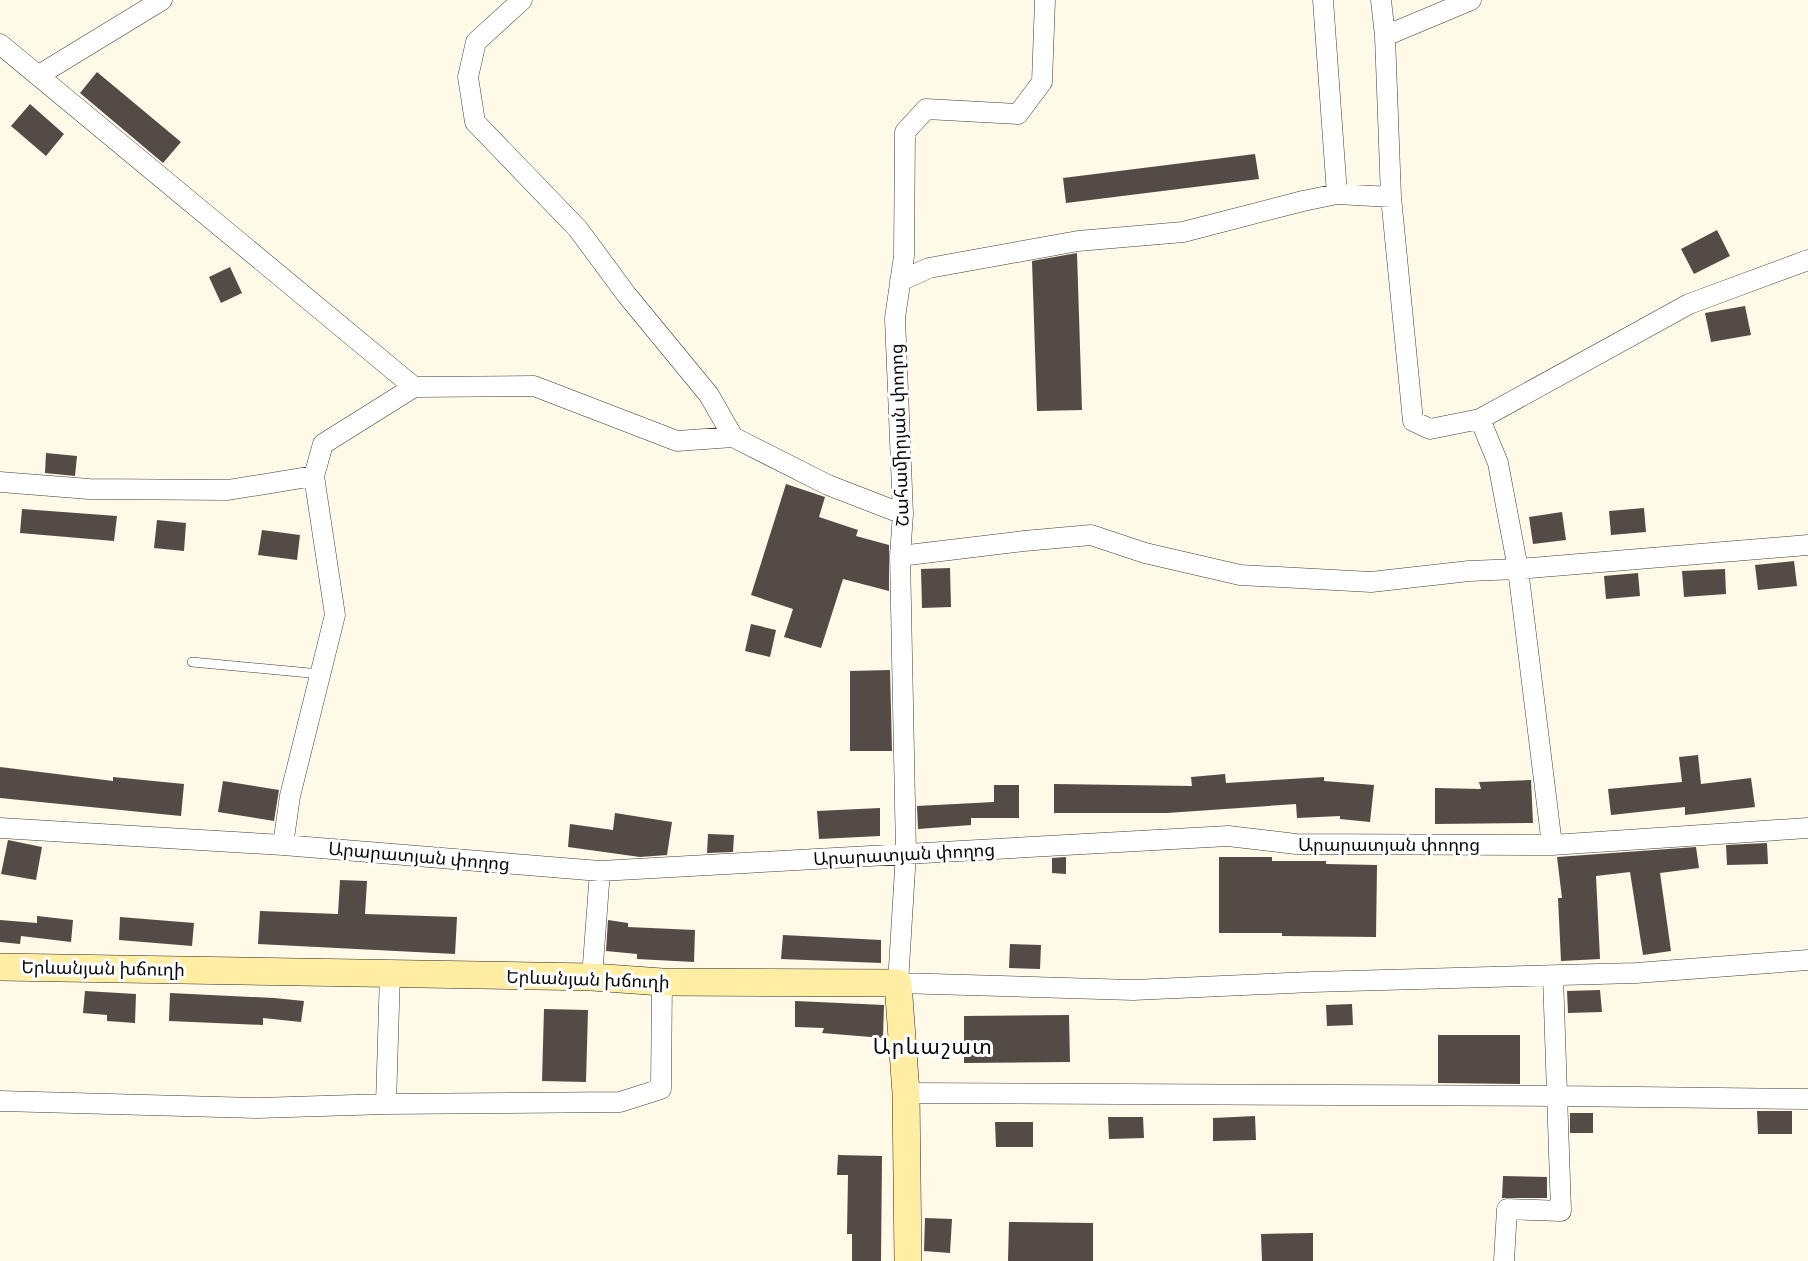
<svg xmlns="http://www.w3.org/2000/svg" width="1808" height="1261" viewBox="0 0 1808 1261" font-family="Merriweather,'Noto Sans Armenian',serif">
<rect width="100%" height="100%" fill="#fff9e7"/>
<!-- building -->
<path fill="#544a46" d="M 97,72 L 181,142 L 163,163 L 80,93 Z
M 30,104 L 64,134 L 46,156 L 11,126 Z
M 1255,154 L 1259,179 L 1066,203 L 1063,178 Z
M 1717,230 L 1730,256 L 1694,274 L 1681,249 Z
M 1077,253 L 1082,410 L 1037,411 L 1032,261 Z
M 230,267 L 242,293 L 221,303 L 209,277 Z
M 1745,306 L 1751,335 L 1711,342 L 1705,313 Z
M 46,453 L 77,456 L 75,476 L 45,473 Z
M 786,484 L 825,497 L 819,517 L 858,530 L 856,536 L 889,545 L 889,591 L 843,579 L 821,648 L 784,637 L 793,609 L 751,595 Z
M 1644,508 L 1646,532 L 1611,535 L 1609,511 Z
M 22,509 L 117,516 L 114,541 L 20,533 Z
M 1562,512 L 1566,540 L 1533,544 L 1529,517 Z
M 157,520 L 186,523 L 184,551 L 154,548 Z
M 262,530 L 300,535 L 297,560 L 258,555 Z
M 1794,561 L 1797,586 L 1758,590 L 1755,565 Z
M 950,568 L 951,607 L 922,608 L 921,569 Z
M 1725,569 L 1726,594 L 1684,597 L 1682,571 Z
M 1638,573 L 1640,596 L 1606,599 L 1604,576 Z
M 751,624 L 776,630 L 770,657 L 745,651 Z
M 890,670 L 892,751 L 850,751 L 850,671 Z
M 1698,755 L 1701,784 L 1751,778 L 1755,807 L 1685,815 L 1685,807 L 1611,815 L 1608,789 L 1682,782 L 1679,757 Z
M 0,767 L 113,781 L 113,777 L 184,784 L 181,816 L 0,798 Z
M 1225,774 L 1226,783 L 1324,777 L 1324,781 L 1374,785 L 1370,822 L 1340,819 L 1340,816 L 1297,818 L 1296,804 L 1167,813 L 1054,813 L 1054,784 L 1192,786 L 1191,777 Z
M 1531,780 L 1533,823 L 1435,824 L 1435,788 L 1481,789 L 1479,782 Z
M 223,781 L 279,790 L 274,821 L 218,812 Z
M 994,785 L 1019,785 L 1019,818 L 971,818 L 971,825 L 918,829 L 917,806 L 994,802 Z
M 880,808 L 880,836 L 819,839 L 817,811 Z
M 615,813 L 672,822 L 667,855 L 640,857 L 568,847 L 570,824 L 613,830 Z
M 708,834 L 734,835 L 733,852 L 707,853 Z
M 8,840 L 42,847 L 36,880 L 1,874 Z
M 1767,843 L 1768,864 L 1727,865 L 1726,845 Z
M 1696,847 L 1699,868 L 1660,873 L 1671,951 L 1643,955 L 1630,872 L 1596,876 L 1600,959 L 1561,961 L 1558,898 L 1562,898 L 1557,857 Z
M 1066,857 L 1066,874 L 1052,873 L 1052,858 Z
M 1219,857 L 1272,857 L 1272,861 L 1326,861 L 1326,864 L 1377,865 L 1376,937 L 1282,936 L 1282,933 L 1219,933 Z
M 340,880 L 367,881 L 365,914 L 457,917 L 455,954 L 258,944 L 260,911 L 338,914 Z
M 37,916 L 73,920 L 71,942 L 21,936 L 20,944 L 0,942 L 0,920 L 37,923 Z
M 120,917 L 194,923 L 192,946 L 119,940 Z
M 608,920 L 628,923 L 628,927 L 695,930 L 694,962 L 637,959 L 637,954 L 606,951 Z
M 783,935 L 881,940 L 881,963 L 781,959 Z
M 1010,944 L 1041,945 L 1040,969 L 1009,968 Z
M 1600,990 L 1602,1012 L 1568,1013 L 1567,991 Z
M 85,991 L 136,994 L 135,1023 L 107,1021 L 107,1015 L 83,1013 Z
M 170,993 L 274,998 L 304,1001 L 301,1022 L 263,1018 L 263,1025 L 169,1021 Z
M 795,1001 L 884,1005 L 883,1038 L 822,1033 L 824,1028 L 795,1027 Z
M 1352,1004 L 1353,1025 L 1327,1026 L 1326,1005 Z
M 544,1009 L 588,1010 L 586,1082 L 542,1081 Z
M 1069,1015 L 1070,1062 L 964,1063 L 964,1016 Z
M 1438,1035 L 1520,1035 L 1520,1084 L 1438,1083 Z
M 1757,1111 L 1792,1111 L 1792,1134 L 1758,1134 Z
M 1570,1113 L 1593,1113 L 1593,1133 L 1570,1133 Z
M 1255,1116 L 1256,1140 L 1213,1141 L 1213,1118 Z
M 1108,1117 L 1143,1117 L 1144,1138 L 1109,1139 Z
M 995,1122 L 1033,1122 L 1033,1147 L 996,1147 Z
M 838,1155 L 882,1156 L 881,1261 L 852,1261 L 852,1234 L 847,1234 L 848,1175 L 837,1175 Z
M 1503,1176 L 1547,1177 L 1547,1198 L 1502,1198 Z
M 925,1218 L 952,1219 L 950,1253 L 924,1251 Z
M 1009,1222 L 1093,1223 L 1093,1261 L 1008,1261 Z
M 1313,1233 L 1313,1261 L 1262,1261 L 1261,1234 Z"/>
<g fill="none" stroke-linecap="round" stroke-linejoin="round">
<!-- lane casing -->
<g stroke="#3d3d3d" stroke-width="10">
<path id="lane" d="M 192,662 L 320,674"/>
</g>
<!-- street casing -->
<g stroke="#3d3d3d" stroke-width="21">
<path id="street" d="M 522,0 L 476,42 L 468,77 L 475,122 L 578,229 L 626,294 L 709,395 L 733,437
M 1045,0 L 1042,82 L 1018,114 L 926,109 L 905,132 L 904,256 L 895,318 L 903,514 L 900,556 L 906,853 L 898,983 L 1133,990 L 1312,982 L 1636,973 L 1808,960
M 1323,0 L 1337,194 L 1391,197 L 1413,421 L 1430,429 L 1480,419 L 1689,304 L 1808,260
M 1381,0 L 1385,36 L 1391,197
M 1385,36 L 1471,0
M 0,44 L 414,387
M 39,75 L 162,0
M 900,281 L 929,268 L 1078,241 L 1183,232 L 1303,201 L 1337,194
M 1480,419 L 1498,463 L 1518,569 L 1552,845
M 0,482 L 89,489 L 228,490 L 314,476
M 900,556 L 1024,541 L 1091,535 L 1145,553 L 1240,575 L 1371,582 L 1469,571 L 1518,569 L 1808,545
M 0,828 L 283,845 L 600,871 L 1228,836 L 1296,844 L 1552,845 L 1808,828
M 283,845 L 290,796 L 335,615 L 314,476 L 323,444 L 414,387 L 534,386 L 677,441 L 733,437 L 828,485 L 903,514
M 592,977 L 600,871
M 906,1093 L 1558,1096 L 1808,1099
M 0,1101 L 258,1108 L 386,1104 L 620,1102 L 661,1089 L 662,982
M 386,1104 L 390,973
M 1504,1261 L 1507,1209 L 1561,1211 L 1553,976"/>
</g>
<!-- secondary casing -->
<g stroke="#2c2c2c" stroke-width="28">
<path id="secondary" d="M 0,967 L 592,977 L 662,982 L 898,983 L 906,1093 L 908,1261"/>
</g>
<!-- lane -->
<use href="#lane" stroke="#fff" stroke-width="9"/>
<!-- street -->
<use href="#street" stroke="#fff" stroke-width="20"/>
<!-- secondary -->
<use href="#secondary" stroke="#ffeea2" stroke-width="27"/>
</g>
<g text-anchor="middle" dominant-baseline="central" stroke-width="6" stroke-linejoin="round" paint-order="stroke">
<!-- street labels -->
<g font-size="18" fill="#0a0a0a" stroke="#fff">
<text transform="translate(899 435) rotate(-92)">Շահամիրյան փողոց</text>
<text x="1389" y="844">Արարատյան փողոց</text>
<text transform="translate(904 854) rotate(-3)">Արարատյան փողոց</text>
<text transform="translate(419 856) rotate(5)">Արարատյան փողոց</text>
<text transform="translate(103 968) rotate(1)">Երևանյան խճուղի</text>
<text transform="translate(588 979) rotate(2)">Երևանյան խճուղի</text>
</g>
<!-- quarter labels -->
<g font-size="21" letter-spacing="1.5" fill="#0a0a0a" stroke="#fff">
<text x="933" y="1046">Արևաշատ</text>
</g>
</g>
</svg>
